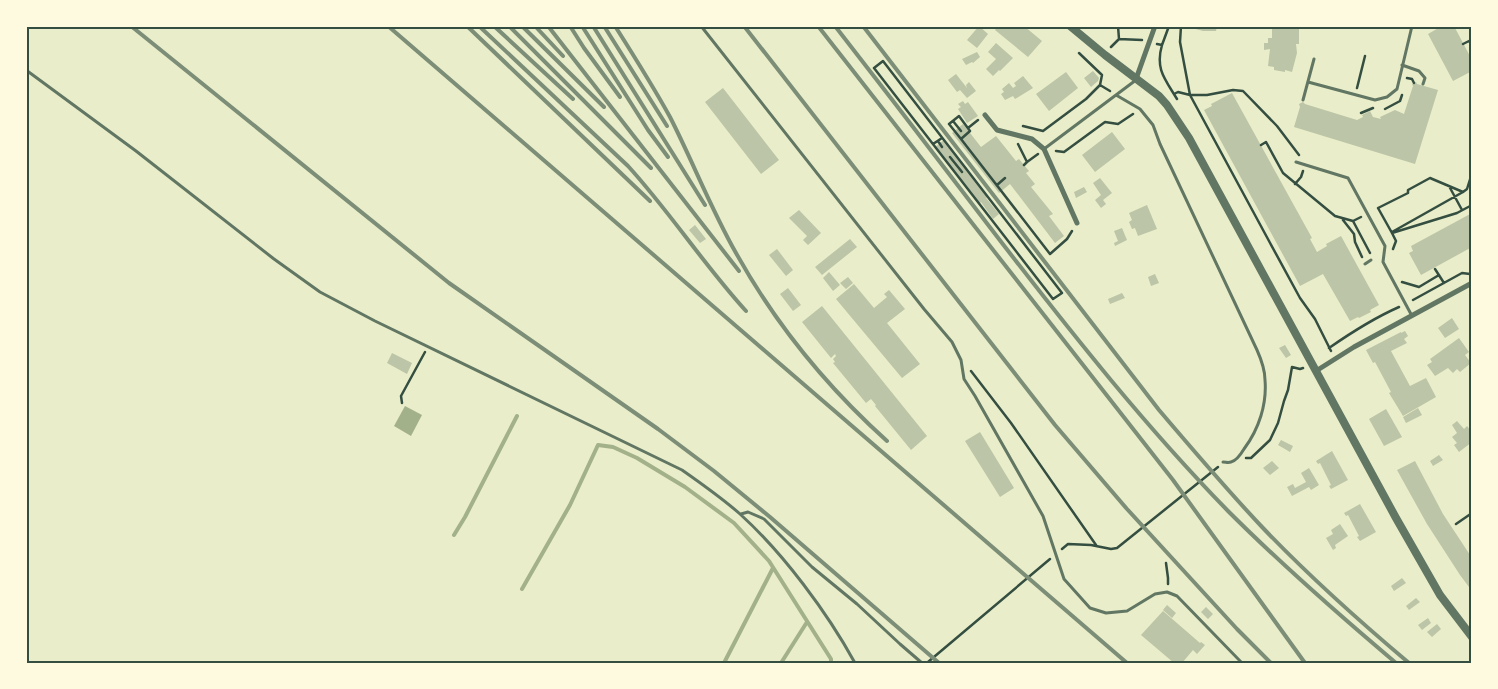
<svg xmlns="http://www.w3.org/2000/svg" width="1498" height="689" viewBox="0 0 1498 689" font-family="'DM Sans',sans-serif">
<rect width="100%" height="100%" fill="#e9edc9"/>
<!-- water -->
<path fill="#a3b18a" d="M 405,406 L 422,415 L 411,436 L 394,426 Z"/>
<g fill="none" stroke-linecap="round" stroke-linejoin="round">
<!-- stream -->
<path stroke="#a3b18a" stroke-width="4" d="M 454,535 L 465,517 L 517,416
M 522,589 L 570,505 L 598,445 L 613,447 L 637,458 L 685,487 L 734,523 L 769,561 L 831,659 L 831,663
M 724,663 L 773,568
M 781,663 L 807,622"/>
</g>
<!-- building -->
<path fill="#bcc5a7" d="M 979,26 L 988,34 L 977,48 L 967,40 Z
M 998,26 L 1024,26 L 1042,41 L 1028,57 L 995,30 Z
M 1217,26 L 1216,31 L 1203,31 L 1188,27 Z
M 1272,26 L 1299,26 L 1299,44 L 1296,44 L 1297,53 L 1292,72 L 1285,70 L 1285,72 L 1274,70 L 1274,67 L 1268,66 L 1270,49 L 1264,50 L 1264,43 L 1268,43 L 1268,38 L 1272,38 Z
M 1442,26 L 1454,26 L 1472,60 L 1472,71 L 1453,81 L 1428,34 Z
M 996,43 L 1013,58 L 1000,71 L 999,70 L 993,76 L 986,69 L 996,59 L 988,52 Z
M 977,52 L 980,57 L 973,63 L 972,62 L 966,65 L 962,59 Z
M 1093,71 L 1099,78 L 1098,81 L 1091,87 L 1084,78 Z
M 1066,72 L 1078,88 L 1049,111 L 1036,94 Z
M 956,74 L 967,88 L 966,85 L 969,82 L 976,91 L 967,98 L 960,90 L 957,92 L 948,80 Z
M 1023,76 L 1033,88 L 1015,99 L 1013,96 L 1005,100 L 1001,94 L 1004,92 L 1002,89 L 1009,83 L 1013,88 L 1016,86 L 1014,83 Z
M 1416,82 L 1417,84 L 1438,90 L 1415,164 L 1294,127 L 1300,107 L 1299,104 L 1303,102 L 1305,104 L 1357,120 L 1363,117 L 1362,115 L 1370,111 L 1373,117 L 1381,119 L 1380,117 L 1395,110 L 1404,114 L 1413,86 L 1412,84 Z
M 723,88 L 779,160 L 761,174 L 705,102 Z
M 1232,93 L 1312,238 L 1310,239 L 1317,252 L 1327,246 L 1326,244 L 1341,236 L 1379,305 L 1370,310 L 1371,312 L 1359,318 L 1358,317 L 1350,321 L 1323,274 L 1300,286 L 1204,110 L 1212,106 L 1211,104 Z
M 963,101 L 965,104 L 968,102 L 978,116 L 967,123 L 958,109 L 961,107 L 958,104 Z
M 963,124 L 981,147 L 996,136 L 1016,161 L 1019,159 L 1029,171 L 1026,173 L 1035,184 L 1031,187 L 1053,214 L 1049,216 L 1064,236 L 1055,243 L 1010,184 L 999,193 L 952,133 Z
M 1112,132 L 1125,149 L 1095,172 L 1082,155 Z
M 944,140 L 988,197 L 986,198 L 999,214 L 993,219 L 981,202 L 979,204 L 935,147 Z
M 1100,178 L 1112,193 L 1103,200 L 1106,204 L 1101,208 L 1095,200 L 1101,195 L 1093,183 Z
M 1084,187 L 1087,192 L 1076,198 L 1074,192 Z
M 1147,205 L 1157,229 L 1138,236 L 1135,228 L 1132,229 L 1129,222 L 1132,220 L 1129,213 Z
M 799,210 L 821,233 L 808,245 L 803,240 L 807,236 L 789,218 Z
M 1472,213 L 1472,247 L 1421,275 L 1409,253 L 1413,251 L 1411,246 Z
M 695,225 L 706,239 L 700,243 L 689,230 Z
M 1122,228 L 1127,240 L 1115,246 L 1114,243 L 1118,241 L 1114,231 Z
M 850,239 L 857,247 L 822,275 L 815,267 Z
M 777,249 L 793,270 L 786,276 L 769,255 Z
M 829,272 L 840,285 L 833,291 L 823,278 Z
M 1155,274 L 1159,283 L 1151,286 L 1148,277 Z
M 848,277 L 853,283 L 846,289 L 840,283 Z
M 854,284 L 874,308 L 887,297 L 884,294 L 889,290 L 905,309 L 887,323 L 920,364 L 902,378 L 836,299 Z
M 788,288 L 801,305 L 793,311 L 780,294 Z
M 1122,293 L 1125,298 L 1110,304 L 1108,299 Z
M 822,306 L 927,436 L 911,450 L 875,406 L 876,405 L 871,399 L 866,403 L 833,363 L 835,362 L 833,359 L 836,356 L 835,354 L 831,358 L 802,322 Z
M 1452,318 L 1459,329 L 1445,338 L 1438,328 Z
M 1405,331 L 1408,336 L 1404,339 L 1407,343 L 1391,351 L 1410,386 L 1426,378 L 1436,397 L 1403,416 L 1389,393 L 1391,392 L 1375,362 L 1373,363 L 1366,350 L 1401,332 L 1401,333 Z
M 1459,338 L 1469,352 L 1465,355 L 1471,363 L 1460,372 L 1457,369 L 1453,373 L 1448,368 L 1435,376 L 1427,365 L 1432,362 L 1430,359 Z
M 1285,345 L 1291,355 L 1286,358 L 1279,348 Z
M 392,353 L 412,363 L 407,374 L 387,363 Z
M 1418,408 L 1422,415 L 1406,423 L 1403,417 Z
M 1386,409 L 1402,437 L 1384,446 L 1369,419 Z
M 1457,421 L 1464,429 L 1467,426 L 1472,432 L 1472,442 L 1459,452 L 1454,445 L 1457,443 L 1452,437 L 1457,433 L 1452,425 Z
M 980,432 L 1014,488 L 1000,497 L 965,441 Z
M 1281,440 L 1293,446 L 1290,452 L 1278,445 Z
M 1332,451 L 1348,480 L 1331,489 L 1329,486 L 1331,485 L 1320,463 L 1318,464 L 1316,461 Z
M 1439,455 L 1443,460 L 1433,466 L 1430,461 Z
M 1272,461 L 1279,468 L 1270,475 L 1263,468 Z
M 1415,461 L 1443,514 L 1472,558 L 1472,591 L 1460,575 L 1427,524 L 1397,470 Z
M 1309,468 L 1319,485 L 1311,490 L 1309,487 L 1292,496 L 1287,487 L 1293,484 L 1295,488 L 1306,482 L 1301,473 Z
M 1360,504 L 1376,532 L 1360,541 L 1357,537 L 1359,536 L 1348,515 L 1346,516 L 1344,513 Z
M 1340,524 L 1348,536 L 1335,545 L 1336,548 L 1333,550 L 1326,538 L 1333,534 L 1331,530 Z
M 1402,578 L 1406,583 L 1394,591 L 1391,586 Z
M 1416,598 L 1420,602 L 1409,610 L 1406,606 Z
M 1167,605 L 1176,613 L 1172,618 L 1163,610 Z
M 1206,607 L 1213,614 L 1208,619 L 1201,612 Z
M 1163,611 L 1200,643 L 1201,642 L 1205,645 L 1197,654 L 1193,650 L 1182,663 L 1174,663 L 1141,635 Z
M 1428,618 L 1431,623 L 1422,630 L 1418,625 Z
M 1437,624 L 1441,629 L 1432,637 L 1427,632 Z"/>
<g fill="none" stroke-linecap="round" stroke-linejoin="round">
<!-- path -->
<path stroke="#344e41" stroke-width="2.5" d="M 1118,26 L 1119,39
M 1181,26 L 1180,42 L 1190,95 L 1269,241 L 1300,298 L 1315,319 L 1331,351
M 1157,44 L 1162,45 C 1155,69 1165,79 1177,99
M 1463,44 L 1469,41 L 1472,45
M 1162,45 L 1169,26
M 1111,47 L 1119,39 L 1142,40
M 883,61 L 1062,293 L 1053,299 L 874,68 Z
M 1407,78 L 1412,79 L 1414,83
M 1100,85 L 1110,91
M 1357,88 L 1365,56
M 1174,94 L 1178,92 L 1190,95 L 1207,95 L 1233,90 L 1243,91 L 1277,126 L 1299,155
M 1385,109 L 1400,101 L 1402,95
M 1361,113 L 1373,108
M 953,121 L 961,131
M 1023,126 L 1043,131 L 1086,99 L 1100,85 L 1102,75 L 1079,53
M 968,128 L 978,120
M 961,139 L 970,131 L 959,116 L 949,124 L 961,139 L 1050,254 L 1067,239 L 1072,231
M 938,141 L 942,147
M 933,144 L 942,138
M 1018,144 L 1027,162 L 1024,165
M 1261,145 L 1266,142 L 1283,173 L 1335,216 L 1353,221
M 1056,151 L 1064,152 L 1105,122 L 1118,124 L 1133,114
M 950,157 L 962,172
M 1027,162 L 1038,154
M 1295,184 L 1301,177 L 1303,171
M 997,185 L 1005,178
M 1449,186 L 1462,210
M 1378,208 L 1408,193 L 1408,190 L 1430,178 L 1463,192 L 1467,189 L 1472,173
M 1378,208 L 1392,233
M 1361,217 L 1353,221 L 1370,253
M 1343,220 L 1354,234 L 1355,242 L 1362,257
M 1392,232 L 1463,192
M 1393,249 L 1396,241 L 1392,233 L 1457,213 L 1472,205
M 1435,269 L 1444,283
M 1402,282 L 1419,287 L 1439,275
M 1413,300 L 1462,273 L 1470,274
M 1329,348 C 1352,332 1374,318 1399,307
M 971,371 L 1011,423 L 1096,545
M 402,403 L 401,396 L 425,352
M 1246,458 L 1251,458 L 1270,440 L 1278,423 L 1284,401 L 1288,390 L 1292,367 L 1300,369 L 1303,368
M 1456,524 L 1472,513
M 1062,549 L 1068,544 L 1091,545 L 1111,549 L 1117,548 L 1218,467
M 1166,563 L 1168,578 L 1168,584
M 928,662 L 1050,559"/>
<!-- service -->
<path stroke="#617663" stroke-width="3" d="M 701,26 L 924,309 L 952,342 L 961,360 L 964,379 L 975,396 L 1043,516 L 1064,579 L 1090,608 L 1106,613 L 1127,611 L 1155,594 L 1167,592 L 1177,596 L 1242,663
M 1402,65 L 1419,71 L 1425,78 L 1423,84
M 26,70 L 136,151 L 274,259 L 320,292 L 375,321 L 682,470 C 702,484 722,498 740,514 C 783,553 827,612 855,663
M 1308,82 L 1375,100 L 1387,97 L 1397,89 L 1412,26
M 1116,95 L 1140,109 L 1153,125 L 1160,144 L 1257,350 C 1261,359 1265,369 1265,380 C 1267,404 1259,429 1244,449 C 1241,454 1236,461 1231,462 C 1228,463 1226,462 1223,462
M 1303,100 L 1314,59
M 1044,149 L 1136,80
M 1296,162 L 1348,178 L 1385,246 L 1383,262 L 1412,316
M 1365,264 L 1371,260
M 741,514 L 748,512 L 764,519 L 812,567 L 857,604 L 900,644 L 922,663"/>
<!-- minor -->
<path stroke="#617663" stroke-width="5" d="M 1136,79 L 1155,26
M 985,115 L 997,130 L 1032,139 L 1044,149 L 1077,223
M 1316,371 L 1354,347 L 1472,283"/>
<!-- tertiary -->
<path stroke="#617663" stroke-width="8" d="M 1070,26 L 1105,55 L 1159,96 L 1167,105 L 1189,138 L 1396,518 L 1440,595 L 1472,637"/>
<!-- rail -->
<path stroke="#7c8e77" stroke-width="4" d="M 131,26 L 449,283 L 658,429 L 714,471 L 770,517 L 939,663
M 388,26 L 1127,663
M 467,26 L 650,201
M 479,26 L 628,166 C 670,212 704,265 746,311
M 494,26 L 573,99
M 509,26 L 651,168
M 522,26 L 604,107
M 535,26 L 563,56
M 548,26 L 739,271
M 570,26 L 584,48 L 620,97
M 582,26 L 648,130 L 668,157
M 593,26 L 705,205
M 604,26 L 667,126
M 615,26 C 634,56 653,86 670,117 C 693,162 711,209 736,253 C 775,323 827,387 887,441
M 744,26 L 1055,425 L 1127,509 L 1237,629 L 1271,663
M 818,26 L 1173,480 L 1305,663
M 835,26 C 891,98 947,171 1002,243 C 1073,335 1146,427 1228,511 C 1281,564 1338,614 1396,663
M 863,26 L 1159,410 C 1193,450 1227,490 1263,528 C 1309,576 1358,620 1409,663"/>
</g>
<!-- border -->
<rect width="1498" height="689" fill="none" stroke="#fefae0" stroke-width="55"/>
<rect x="28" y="28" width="1442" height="634" fill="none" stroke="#344e41" stroke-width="2"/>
</svg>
